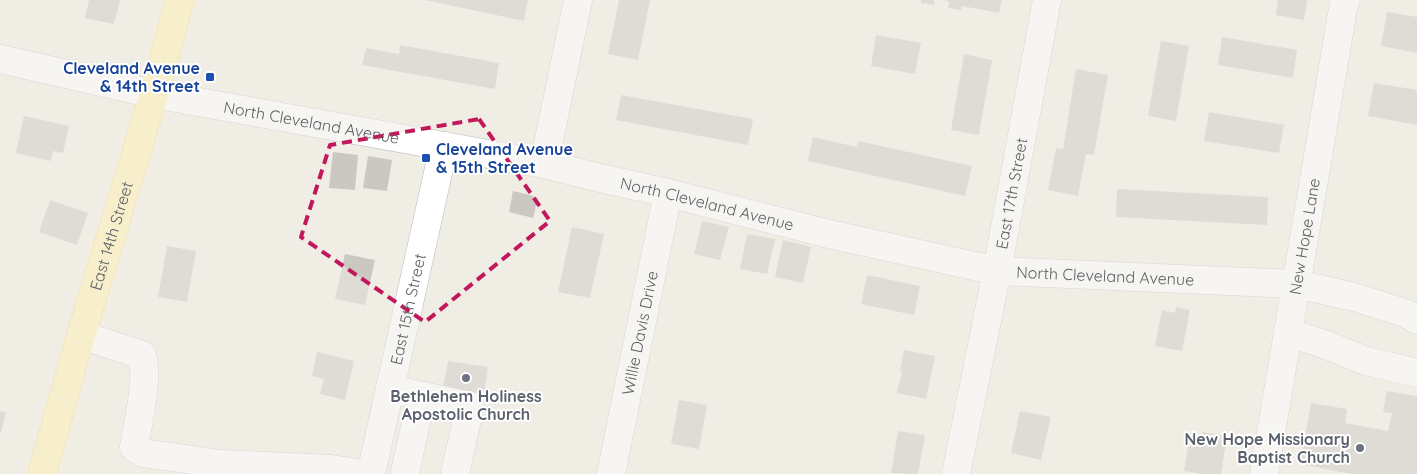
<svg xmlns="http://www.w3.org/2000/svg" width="1417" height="474" viewBox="0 0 1417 474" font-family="Quicksand,sans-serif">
<rect width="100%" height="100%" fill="#f0ede5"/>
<!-- building -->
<path fill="#cbc8c2" d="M 89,0 L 120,0 L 114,24 L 85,18 Z
M 425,0 L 528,0 L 524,21 Z
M 619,0 L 650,0 L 638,60 L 608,54 Z
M 921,0 L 934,0 L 934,5 L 921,3 Z
M 944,0 L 1002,0 L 999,13 L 962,6 L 961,10 L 948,8 L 949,2 Z
M 1278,0 L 1307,0 L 1304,20 L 1276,15 Z
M 1387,12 L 1417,17 L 1417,53 L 1381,46 Z
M 876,35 L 921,43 L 915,74 L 871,66 Z
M 1222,37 L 1297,50 L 1293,78 L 1218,65 Z
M 1161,41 L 1189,46 L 1176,121 L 1148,116 Z
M 400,45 L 499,63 L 495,89 L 362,65 L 366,48 L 399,54 Z
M 964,54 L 992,60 L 979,135 L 951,130 Z
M 1076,69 L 1108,75 L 1094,155 L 1086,154 L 1078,196 L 1048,190 L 1056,148 L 1063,149 Z
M 206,73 L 216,76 L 215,80 L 205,78 Z
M 1374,83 L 1417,90 L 1417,125 L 1368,116 Z
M 621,95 L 753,119 L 748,145 L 616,120 Z
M 1209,112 L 1284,125 L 1279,153 L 1204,141 Z
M 24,116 L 69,126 L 63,153 L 53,151 L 51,161 L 16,153 Z
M 813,137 L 857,147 L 858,141 L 972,166 L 965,196 L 808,161 Z
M 333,152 L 358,155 L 355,190 L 329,188 Z
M 368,156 L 392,160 L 387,191 L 363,188 Z
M 1117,189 L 1268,197 L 1267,225 L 1116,217 Z
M 513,191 L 538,197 L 533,218 L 509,212 Z
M 50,200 L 88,213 L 77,245 L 39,232 Z
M 702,221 L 729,227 L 720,260 L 694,254 Z
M 572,227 L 604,234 L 590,298 L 558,292 Z
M 747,234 L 775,239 L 767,274 L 740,269 Z
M 783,240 L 811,247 L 803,283 L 775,277 Z
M 167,246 L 196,251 L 187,302 L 158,297 Z
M 345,254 L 375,260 L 365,305 L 335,299 Z
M 867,275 L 920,286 L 914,315 L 861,304 Z
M 1176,307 L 1190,310 L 1182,351 L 1155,346 L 1162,310 L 1175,313 Z
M 904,350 L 935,356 L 926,399 L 897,393 L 902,371 L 900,371 Z
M 317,352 L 354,361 L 345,400 L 320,394 L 324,379 L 312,376 Z
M 448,361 L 488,367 L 484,396 L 443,389 Z
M 1387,391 L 1417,396 L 1417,474 L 1352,474 L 1300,464 L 1311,403 L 1347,409 L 1345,423 L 1388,431 L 1392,413 L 1383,412 Z
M 679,400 L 707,405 L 699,449 L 671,444 Z
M 0,411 L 6,412 L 1,433 L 0,433 Z
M 1020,411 L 1051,417 L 1041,460 L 1011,453 Z
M 898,431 L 925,435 L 918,474 L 891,473 Z
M 1203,432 L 1227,436 L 1221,474 L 1203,474 L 1184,471 L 1188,446 L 1200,447 Z"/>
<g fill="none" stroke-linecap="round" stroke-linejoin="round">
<!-- minor casing -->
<g stroke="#b8bbbf" stroke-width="29">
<g id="minor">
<path id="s1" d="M 0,59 L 154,94 L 544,164 L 600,178 L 668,193 L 829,234 L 997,271 L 1297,284 L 1354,297 L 1405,313 L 1417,320"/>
<path d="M 544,164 L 578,0"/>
<path d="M 1289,333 L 1324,344 L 1366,361 L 1417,373"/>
<path d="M 81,335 L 142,355 C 149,378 138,422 134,447 L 143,453 L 221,464 L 331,469 L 364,474"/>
<path d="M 390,389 L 470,406 L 455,474"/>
<path d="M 405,472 L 422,396"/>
<path id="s2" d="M 371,474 L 444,146"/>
<path id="s3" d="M 611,474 L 668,193"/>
<path id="s4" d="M 956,474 L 997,271 L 1047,0"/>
<path id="s5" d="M 1264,474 L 1344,3 L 1346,0"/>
</g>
</g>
<!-- major casing -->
<g stroke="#f6c958" stroke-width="29">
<g id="major">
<path id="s6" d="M 42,474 L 81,335 L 154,94 L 180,0"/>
</g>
</g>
<!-- minor -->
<use href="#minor" stroke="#fff" stroke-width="28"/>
<!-- major -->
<use href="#major" stroke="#fff1ab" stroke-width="28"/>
</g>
<!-- marked area -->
<path d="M0 0H1417V474H0ZM 479,119 L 550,221 L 425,322 L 301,237 L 330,145 Z" fill="#f0ede5" fill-opacity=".55" fill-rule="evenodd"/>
<path fill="none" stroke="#c2185b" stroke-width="4" stroke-dasharray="10 6" stroke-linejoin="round" d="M 479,119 L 550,221 L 425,322 L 301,237 L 330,145 Z"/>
<!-- markers -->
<g fill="#1a4fb4" stroke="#fff" stroke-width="2">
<rect x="205" y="72" width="10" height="10" rx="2.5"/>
<rect x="421" y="153" width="10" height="10" rx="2.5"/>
</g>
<g fill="#6b7280" stroke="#fff" stroke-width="2">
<circle cx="466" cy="378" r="5"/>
<circle cx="1360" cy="448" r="5"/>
</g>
<g text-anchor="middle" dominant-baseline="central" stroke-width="4" stroke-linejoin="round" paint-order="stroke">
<!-- transit labels -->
<g font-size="16" font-weight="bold" fill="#164399" stroke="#fff" text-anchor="end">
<text x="200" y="68">Cleveland Avenue<tspan x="200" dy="18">&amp; 14th Street</tspan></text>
<text x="436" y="149" text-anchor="start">Cleveland Avenue<tspan x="436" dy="18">&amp; 15th Street</tspan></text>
</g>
<!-- street labels -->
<g font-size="16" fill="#5d6166" stroke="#fff">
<text stroke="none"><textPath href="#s1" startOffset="318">North Cleveland Avenue</textPath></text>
<text stroke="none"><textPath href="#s4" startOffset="286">East 17th Street</textPath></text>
<text stroke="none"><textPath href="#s1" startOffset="722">North Cleveland Avenue</textPath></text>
<text stroke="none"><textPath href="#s6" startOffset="248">East 14th Street</textPath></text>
<text stroke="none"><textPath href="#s5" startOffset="241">New Hope Lane</textPath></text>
<text stroke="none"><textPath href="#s1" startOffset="1128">North Cleveland Avenue</textPath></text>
<text stroke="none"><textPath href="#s2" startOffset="169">East 15th Street</textPath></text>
<text stroke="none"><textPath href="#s3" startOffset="144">Willie Davis Drive</textPath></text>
</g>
<!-- worship labels -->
<g font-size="16" font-weight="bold" fill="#5b616d" stroke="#fff">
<text x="466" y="396">Bethlehem Holiness<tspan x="466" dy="18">Apostolic Church</tspan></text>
<text x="1350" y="439" text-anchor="end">New Hope Missionary<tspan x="1350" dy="18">Baptist Church</tspan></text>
</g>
</g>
</svg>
